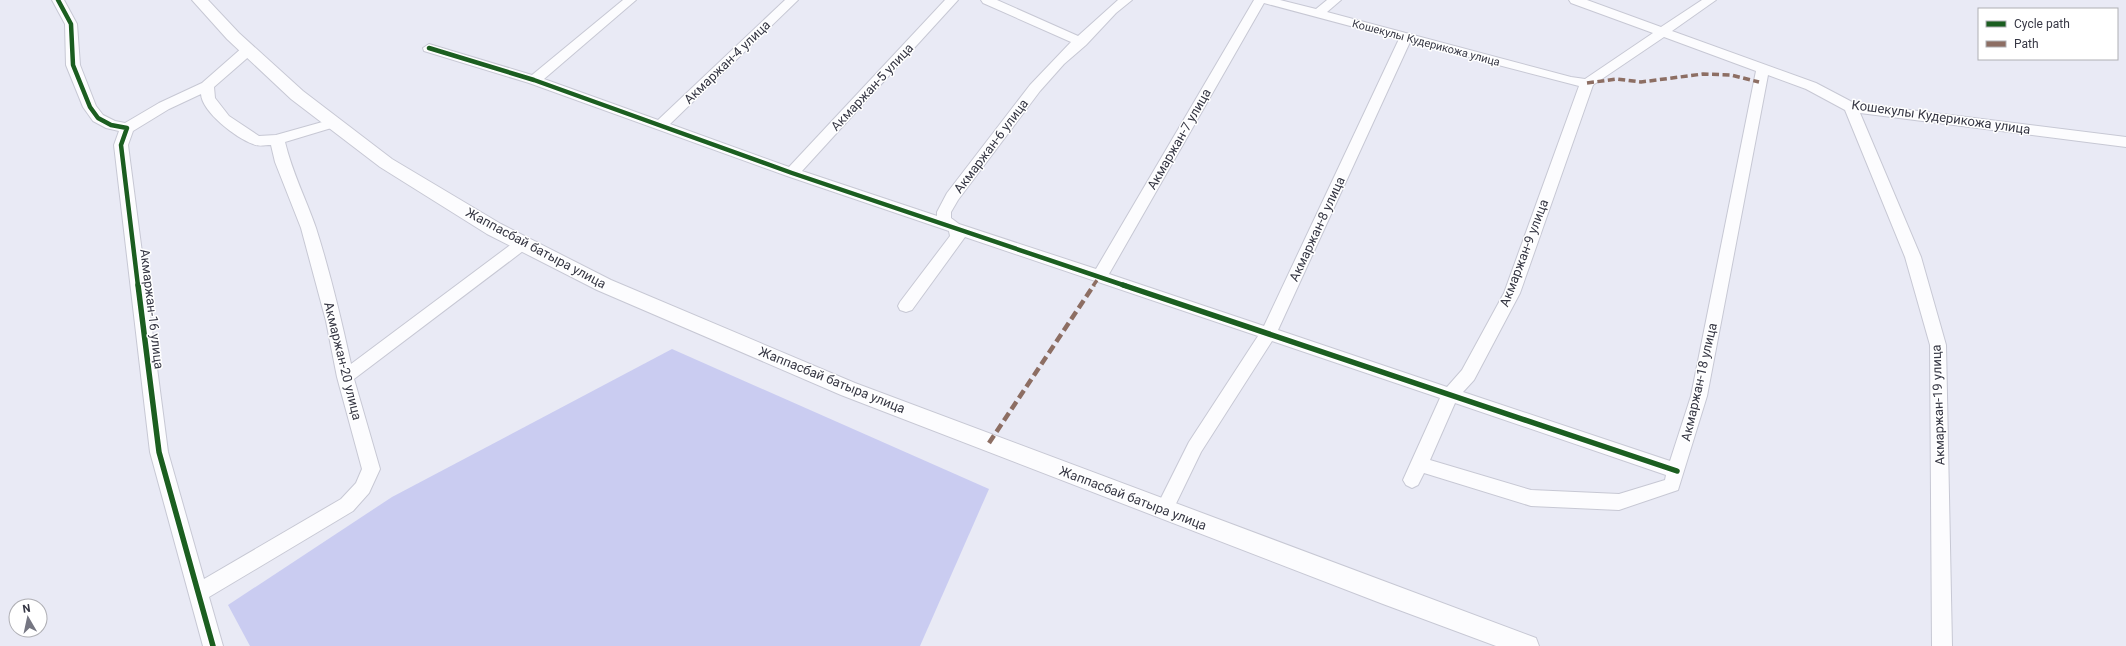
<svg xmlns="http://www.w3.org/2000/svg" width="2126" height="646" viewBox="0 0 2126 646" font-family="Roboto,sans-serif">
<rect width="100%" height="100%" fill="#e9eaf5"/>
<!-- green -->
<path fill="#caccf1" d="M 672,349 L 989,489 L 920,646 L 250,646 L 228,605 L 392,497 Z"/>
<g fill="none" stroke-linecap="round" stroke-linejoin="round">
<!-- minor casing -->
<g stroke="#c7c8d4" stroke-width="2">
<path id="minor" d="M 52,0 L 64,0 L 77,24 L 80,65 L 96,106 L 103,115 L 115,121 L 125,123 L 159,103 L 202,83 L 243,47 L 253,47 L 254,50 L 253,53 L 214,87 L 215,98 L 229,116 L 259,136 L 276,135 L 333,119 L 338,120 L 340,123 L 338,126 L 285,142 C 292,172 306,199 316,228 C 330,272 341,318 351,364 L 517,240 L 522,239 L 527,240 L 530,244 L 527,248 L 354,379 L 380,469 L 369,493 L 353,511 L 209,597 L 223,646 L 203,646 L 150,452 L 114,145 L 119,131 L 106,128 L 93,121 L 83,107 L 66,65 L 65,24 ZM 201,94 C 202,112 236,138 253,144 C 258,147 265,145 271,145 L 275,162 L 301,228 L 326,321 L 337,377 L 362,469 L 356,483 L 341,499 L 204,579 L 168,452 L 128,145 L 133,131 L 169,109 Z
M 623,0 L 636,0 L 544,79 L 658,120 L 785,0 L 798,0 L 670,124 L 789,167 L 945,0 L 958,0 L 802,171 L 937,216 L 937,212 L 947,193 L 1030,85 L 1071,42 L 983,3 L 981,0 L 997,0 L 1078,36 L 1118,0 L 1132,0 L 1116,13 L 1086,45 L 1064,64 L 1040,91 L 958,200 L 951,212 L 951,218 L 959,224 L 1096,269 L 1254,0 L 1280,0 L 1316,9 L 1327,0 L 1341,0 L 1327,12 L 1571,77 L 1585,79 L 1653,33 L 1571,3 L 1569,0 L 1587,0 L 1661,27 L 1702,0 L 1716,0 L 1672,31 L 1816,83 L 1854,103 L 2126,137 L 2126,147 L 1860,113 L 1921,257 L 1946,345 L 1952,646 L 1932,646 L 1930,345 L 1905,257 L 1845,110 L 1806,89 L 1768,75 L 1707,396 L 1678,490 L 1619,510 L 1531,506 L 1424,473 L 1418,485 L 1412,488 L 1406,485 L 1403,480 L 1440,398 L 1272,341 L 1201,452 L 1170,516 L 1164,518 L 1158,516 L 1155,510 L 1189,442 L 1258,336 L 965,237 L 912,310 L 906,312 L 900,310 L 898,306 L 900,302 L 950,236 L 949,231 L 787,176 L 529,83 L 424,51 L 423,48 L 429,44 L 532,75 ZM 1264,3 L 1399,39 L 1264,326 L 1109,274 ZM 1664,37 L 1756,71 L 1691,396 L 1670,461 L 1463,392 L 1474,380 L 1520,293 L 1593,85 ZM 1410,42 L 1579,86 L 1504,293 L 1462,370 L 1447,387 L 1278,330 ZM 1455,403 L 1666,475 L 1665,480 L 1619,494 L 1531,490 L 1430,460 Z"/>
</g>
<!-- major casing -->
<g stroke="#c7c8d4" stroke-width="2">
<path id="major" d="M 192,0 L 208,0 L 239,33 L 303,91 L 392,159 L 501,224 L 611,280 L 855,383 L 1536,638 L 1539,646 L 1496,646 L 1383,604 L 841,395 L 597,290 L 487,234 L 380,167 L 291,99 L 227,39 Z"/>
</g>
<!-- minor -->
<use href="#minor" fill="#fcfcfe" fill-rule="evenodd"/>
<!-- major -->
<use href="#major" fill="#fcfcfe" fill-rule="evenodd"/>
<!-- quiet-far1 -->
<path stroke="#8d6e63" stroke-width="3.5" stroke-dasharray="7 3.5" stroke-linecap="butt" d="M 1587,83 L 1617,79 L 1641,82 L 1703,74 L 1731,75 L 1759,82
M 1093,286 L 1099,277"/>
<!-- quiet -->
<path stroke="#8d6e63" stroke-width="4.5" stroke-dasharray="9 4.5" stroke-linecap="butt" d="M 989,443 L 1094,285"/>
<!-- cycleway-far1 casing -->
<g stroke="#fff" stroke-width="6">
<path id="cycleway-far1" d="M 58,0 L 71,24 L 73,65 L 90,107 L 98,118 L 111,125 L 127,128 L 121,145 L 138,286
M 429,48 L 534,80 L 792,173 L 1126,286"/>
</g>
<!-- cycleway casing -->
<g stroke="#fff" stroke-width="8">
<path id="cycleway" d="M 138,285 L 159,452 L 213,646
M 1123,285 L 1677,471"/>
</g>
<!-- cycleway-far1 -->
<use href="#cycleway-far1" stroke="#1b5e20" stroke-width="4.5"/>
<!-- cycleway -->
<use href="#cycleway" stroke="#1b5e20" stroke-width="5.5"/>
</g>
<g text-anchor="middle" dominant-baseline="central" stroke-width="3" stroke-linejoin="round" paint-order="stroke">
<!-- far-street labels -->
<g font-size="11" fill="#363744" stroke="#fff">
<text transform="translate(1426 43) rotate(15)">Кошекулы Кудерикожа улица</text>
</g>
<!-- street labels -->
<g font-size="13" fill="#363744" stroke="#fff">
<text transform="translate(727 62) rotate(-44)">Акмаржан-4 улица</text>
<text transform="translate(872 87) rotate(-47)">Акмаржан-5 улица</text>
<text transform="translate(1941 117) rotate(8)">Кошекулы Кудерикожа улица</text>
<text transform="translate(1179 139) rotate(-60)">Акмаржан-7 улица</text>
<text transform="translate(991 146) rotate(-53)">Акмаржан-6 улица</text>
<text transform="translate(1317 229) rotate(-65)">Акмаржан-8 улица</text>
<text transform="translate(536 248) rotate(28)">Жаппасбай батыра улица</text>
<text transform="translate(1524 253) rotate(-69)">Акмаржан-9 улица</text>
<text transform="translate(152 309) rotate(83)">Акмаржан-16 улица</text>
<text transform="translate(343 361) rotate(76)">Акмаржан-20 улица</text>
<text transform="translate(832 380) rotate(22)">Жаппасбай батыра улица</text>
<text transform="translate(1699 382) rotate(-77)">Акмаржан-18 улица</text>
<text transform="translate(1938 405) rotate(-92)">Акмаржан-19 улица</text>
<text transform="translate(1133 498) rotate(21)">Жаппасбай батыра улица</text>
</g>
</g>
<!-- legend -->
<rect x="1978" y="8" width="140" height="52" fill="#ffffff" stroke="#afafb4"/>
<rect x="1986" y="21" width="20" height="6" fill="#1b5e20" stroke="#afafb4"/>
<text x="2014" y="28" font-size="12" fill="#363744">Cycle path</text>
<rect x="1986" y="41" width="20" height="6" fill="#8d6e63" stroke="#afafb4"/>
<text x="2014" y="48" font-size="12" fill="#363744">Path</text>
<!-- north arrow -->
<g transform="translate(28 618) rotate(351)"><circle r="19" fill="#ffffff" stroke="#afafb4"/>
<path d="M0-3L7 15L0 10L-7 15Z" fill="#757682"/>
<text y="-6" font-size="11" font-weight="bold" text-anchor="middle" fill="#363744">N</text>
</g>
</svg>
